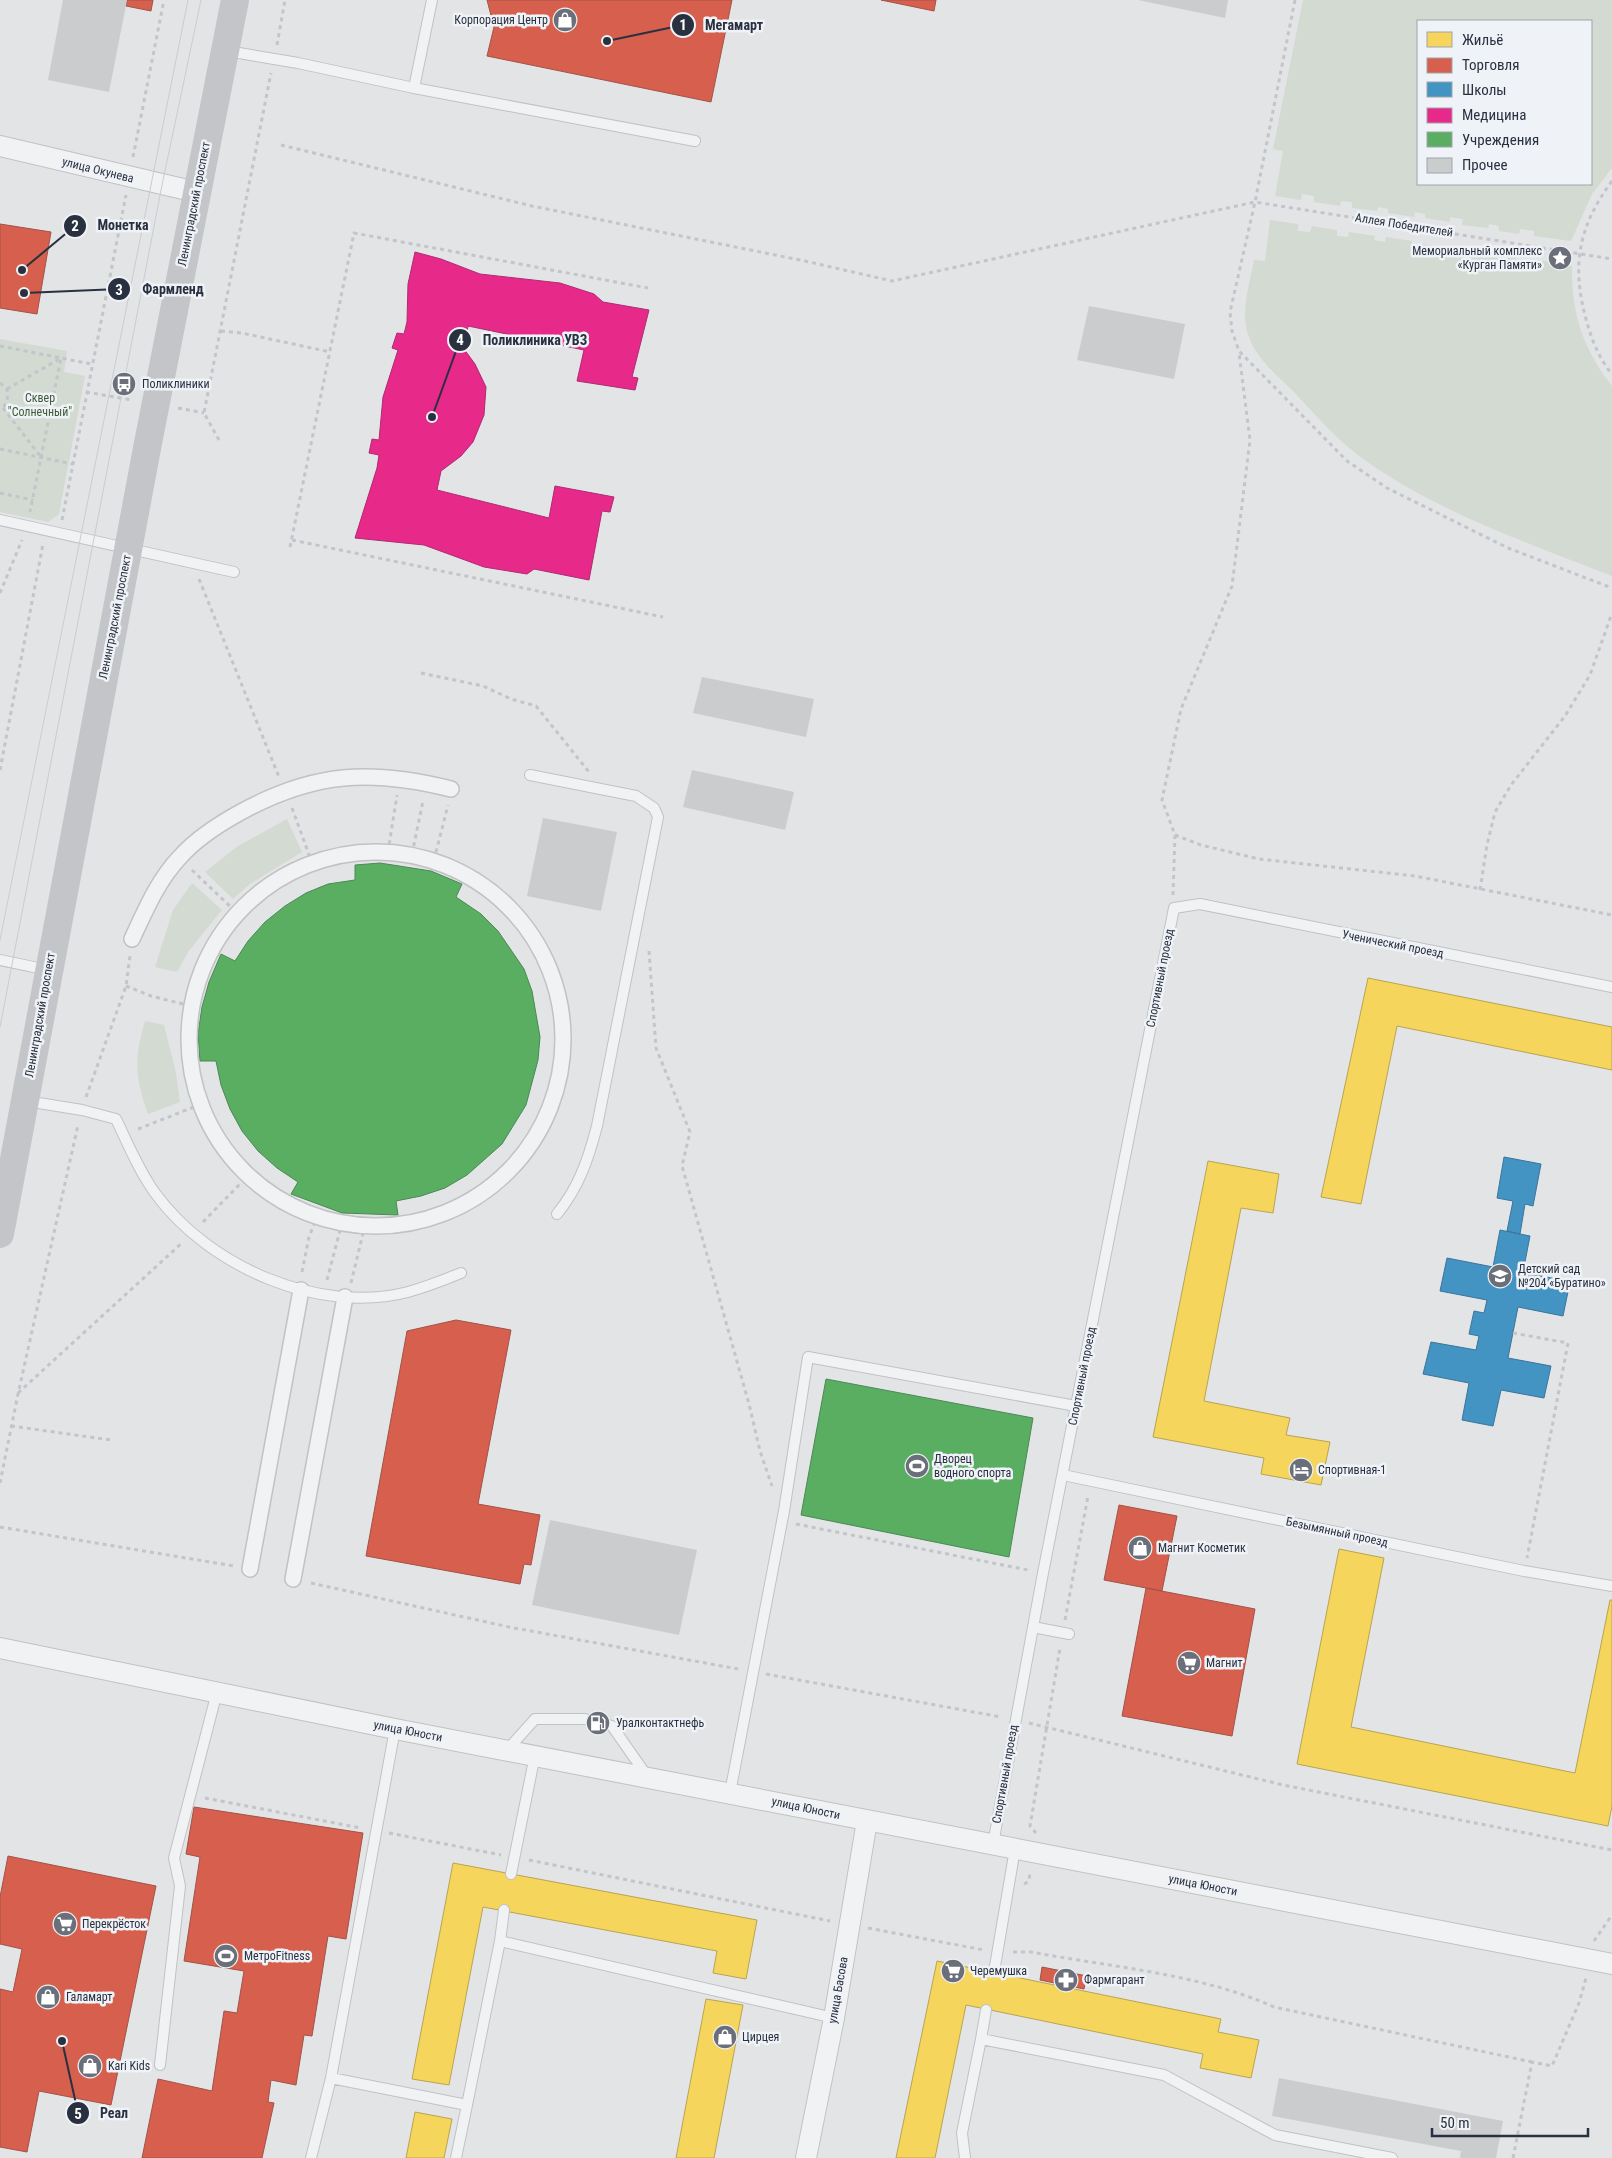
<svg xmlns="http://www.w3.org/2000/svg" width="1612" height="2158" viewBox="0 0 1612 2158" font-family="'Roboto Condensed',sans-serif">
<rect width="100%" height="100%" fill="#e2e4e6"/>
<!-- green -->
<path fill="#d2dad2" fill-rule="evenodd" d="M 1303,0 L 1612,0 L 1612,168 L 1592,194 L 1571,241 L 1534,236 L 1534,231 L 1520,229 L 1519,234 L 1499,231 L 1499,226 L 1489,224 L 1488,228 L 1462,225 L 1463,219 L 1450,217 L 1450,222 L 1425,218 L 1425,214 L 1415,212 L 1414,217 L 1388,213 L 1388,209 L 1378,207 L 1377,211 L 1352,208 L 1352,202 L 1341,201 L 1340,206 L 1314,202 L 1314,196 L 1302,194 L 1301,200 L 1275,196 L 1283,151 L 1273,149 ZM 1418,21 L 1591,21 L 1591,184 L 1418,184 Z
M 1270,220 L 1298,224 L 1298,231 L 1310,232 L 1312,226 L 1337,230 L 1337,236 L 1348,237 L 1349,232 L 1375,236 L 1374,240 L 1385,242 L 1386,237 L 1412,241 L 1411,246 L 1421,248 L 1422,244 L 1447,248 L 1447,252 L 1459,254 L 1460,248 L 1485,252 L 1484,257 L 1495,258 L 1496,253 L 1516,256 L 1516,261 L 1530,264 L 1531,259 L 1572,266 C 1571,312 1583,349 1612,386 L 1612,576 C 1528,543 1440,513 1366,461 C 1339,442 1317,417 1295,393 C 1278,376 1255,358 1248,334 C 1240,311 1250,283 1254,260 L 1265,261 Z
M 0,339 L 67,351 L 64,372 L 85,376 L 59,514 L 48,522 L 0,512 Z
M 287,819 L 302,852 L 250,884 L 233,899 L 205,872 L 238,846 Z
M 192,883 L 222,910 L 188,952 L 177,972 L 155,967 L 173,910 Z
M 145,1021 L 164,1025 L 176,1073 L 180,1102 L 148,1114 C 135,1078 134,1058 145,1021 Z"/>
<!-- homes -->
<path fill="#f6d55c" stroke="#b8a453" d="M 1368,978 L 1612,1027 L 1612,1070 L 1397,1026 L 1361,1204 L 1321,1197 Z
M 1208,1161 L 1279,1174 L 1273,1213 L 1241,1208 L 1204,1401 L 1290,1418 L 1286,1435 L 1330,1442 L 1321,1485 L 1261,1474 L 1264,1458 L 1153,1437 Z
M 1339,1549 L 1384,1558 L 1351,1727 L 1575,1773 L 1610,1600 L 1612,1600 L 1612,1806 L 1608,1826 L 1297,1764 Z
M 453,1863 L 757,1920 L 746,1979 L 713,1973 L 717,1951 L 483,1907 L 449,2085 L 412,2079 Z
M 937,1961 L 1221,2019 L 1218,2032 L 1259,2040 L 1251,2078 L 1200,2068 L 1203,2054 L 966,2005 L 935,2158 L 896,2158 Z
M 706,1999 L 743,2005 L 714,2158 L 676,2158 Z
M 415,2112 L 452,2119 L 444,2158 L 406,2158 Z"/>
<!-- shops -->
<path fill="#d6604d" stroke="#a25249" d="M 127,0 L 153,0 L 151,11 L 126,6 Z
M 487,0 L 732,0 L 711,102 L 487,56 L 494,27 Z
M 881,0 L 936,0 L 934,11 Z
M 0,224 L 51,232 L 37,314 L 0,308 Z
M 456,1320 L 511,1330 L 478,1504 L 540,1515 L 531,1565 L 524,1564 L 520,1584 L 366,1556 L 407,1331 Z
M 1119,1505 L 1177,1516 L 1162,1591 L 1104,1580 Z
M 1146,1588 L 1255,1609 L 1232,1736 L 1122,1716 Z
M 194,1807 L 363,1833 L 346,1939 L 328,1936 L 312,2036 L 304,2035 L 296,2085 L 271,2080 L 268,2102 L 274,2103 L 262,2158 L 142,2158 L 158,2079 L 212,2091 L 224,2011 L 237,2013 L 244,1971 L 184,1961 L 200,1857 L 186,1854 Z
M 8,1856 L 156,1886 L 111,2105 L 39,2091 L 27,2152 L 0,2147 L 0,1989 L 13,1992 L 22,1949 L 0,1944 L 0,1897 Z
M 1042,1967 L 1087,1976 L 1084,1989 L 1040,1980 Z"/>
<!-- schools -->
<path fill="#4393c3" stroke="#3b759b" d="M 1504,1157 L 1541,1164 L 1533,1206 L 1525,1204 L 1520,1234 L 1507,1231 L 1513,1201 L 1497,1198 Z
M 1500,1230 L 1530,1236 L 1523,1272 L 1570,1282 L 1563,1316 L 1518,1307 L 1508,1358 L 1551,1366 L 1544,1398 L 1501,1390 L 1493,1426 L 1462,1420 L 1469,1383 L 1423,1374 L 1431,1342 L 1476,1350 L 1479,1336 L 1469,1334 L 1474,1311 L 1484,1313 L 1487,1300 L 1440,1291 L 1447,1258 L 1493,1267 Z"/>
<!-- health -->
<path fill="#e7298a" stroke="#ae2b74" d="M 415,252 L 441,259 L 480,274 L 560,283 L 594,294 L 603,302 L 649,310 L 632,377 L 638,378 L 635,390 L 577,381 L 584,350 L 468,326 L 464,349 L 475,364 L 486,387 L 484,415 L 473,442 L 461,456 L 441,471 L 437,490 L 549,518 L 555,486 L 614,497 L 610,512 L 602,511 L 589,580 L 534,569 L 527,574 L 484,567 L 424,545 L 355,538 L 377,468 L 379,455 L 369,453 L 372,439 L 379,440 L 383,397 L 398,350 L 392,348 L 397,333 L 404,334 L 407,322 L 408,284 Z"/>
<!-- public -->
<path fill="#5aae61" stroke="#4b8857" d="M 380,863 L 431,871 L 462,884 L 456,897 L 481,914 L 498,931 L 524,969 L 532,991 L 540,1037 L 538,1060 L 526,1105 L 502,1144 L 467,1175 L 445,1188 L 421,1196 L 396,1201 L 398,1215 L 342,1213 L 291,1194 L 298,1182 L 277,1168 L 258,1151 L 242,1131 L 230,1109 L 221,1085 L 216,1061 L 200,1061 L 198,1034 L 202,1007 L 209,982 L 221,954 L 235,961 L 248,941 L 265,922 L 285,906 L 306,893 L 328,884 L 355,880 L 355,865 Z
M 826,1379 L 1033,1418 L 1009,1557 L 801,1515 Z"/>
<!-- building -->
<path fill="#caccce" d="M 63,0 L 127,0 L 109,92 L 48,80 Z
M 1138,0 L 1228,0 L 1225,18 Z
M 1089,306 L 1185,324 L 1174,379 L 1077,360 Z
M 702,677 L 814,699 L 806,737 L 693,713 Z
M 692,770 L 794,792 L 785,830 L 683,807 Z
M 543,818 L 617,832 L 601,911 L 527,896 Z
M 550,1520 L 697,1550 L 679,1635 L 532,1605 Z
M 1279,2078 L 1503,2121 L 1496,2158 L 1460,2158 L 1461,2151 L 1272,2116 Z"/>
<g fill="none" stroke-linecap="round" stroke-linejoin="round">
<!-- service casing -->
<g stroke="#c0c2c4" stroke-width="12">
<path id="service" d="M 227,51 L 298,63 L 414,88 L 432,0
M 414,88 L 695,141
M 0,520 L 234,572
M 530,775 L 636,796 L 654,808 L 658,817 L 597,1126 C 588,1160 579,1187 557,1214
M 0,960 L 48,970
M 26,1101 L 82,1110 L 116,1119 C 128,1144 139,1171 155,1193 C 208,1266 318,1315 408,1292 C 426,1287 444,1280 461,1273
M 1063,1475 L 1524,1571 L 1612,1586
M 1033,1627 L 1069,1634
M 508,1749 L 535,1719 L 585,1719 L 612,1726 L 647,1776
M 730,1793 L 784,1511 L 808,1357 L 1076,1406
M 993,1844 L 1043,1573 L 1174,908 L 1200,904 L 1612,987
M 511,1874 L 535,1755
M 500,1941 L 504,1910
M 994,1972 L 1015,1849
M 986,2010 L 981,2039 L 1164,2075 L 1275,2135 L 1392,2158
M 160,2065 L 180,1886 L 174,1858 L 217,1692
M 331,2078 L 467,2105 L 500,1941 L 834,2018
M 311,2158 L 331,2078 L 395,1729
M 456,2158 L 467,2105
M 965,2158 L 962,2133 L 981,2039"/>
</g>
<!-- pedestrian casing -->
<g stroke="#c0c2c4" stroke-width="18">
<path id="pedestrian" d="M189 1039a187 187 0 1 1 374 0a187 187 0 1 1-374 0Z
M 132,939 C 145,911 158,880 180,857 C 197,838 219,824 241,812 C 314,772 371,769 451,789
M 250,1569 L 301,1290
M 293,1579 L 345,1297"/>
</g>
<!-- minor casing -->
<g stroke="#c0c2c4" stroke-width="22">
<path id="minor" d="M 0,146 L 196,192
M 0,1648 L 395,1729 L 1612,1964
M 806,2158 L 834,2018 L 867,1821"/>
</g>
<!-- path -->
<path stroke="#c4c5ca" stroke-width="3" stroke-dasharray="4 4" stroke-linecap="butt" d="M 1295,0 L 1255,202 L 1230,312 L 1232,331 L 1239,351 L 1347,461 L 1387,488 L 1508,548 L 1612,588
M 277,45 L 285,0
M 281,145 L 532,206 L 805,261 L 892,281 L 1255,202 L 1612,259
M 133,157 L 164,0
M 1612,181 C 1579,226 1571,264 1586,319 C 1591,338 1599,359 1612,374
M 221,331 L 242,333 L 330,352
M 0,346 L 61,358 L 30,512
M 0,383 L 7,389 C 8,397 8,405 0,409
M 7,389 L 61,358 L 91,364
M 86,392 L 132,400
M 3,408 L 41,457
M 178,408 L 204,413
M 219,440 L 204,413 L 271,73
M 0,449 L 73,464
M 0,493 L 33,500
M 62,520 L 126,195
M 292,540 L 663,617
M 290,547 L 354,233 L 648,288
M 199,579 L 279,777
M 0,593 L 22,540
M 421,673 L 483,686 L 511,699 L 536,706 L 589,772
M 0,770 L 43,544
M 292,808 L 312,863
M 1175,835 L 1201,845 L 1259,859 L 1415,876 L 1612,915
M 388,852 L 397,795
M 412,854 L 423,801
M 434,860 L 448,805
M 192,870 L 238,914
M 1480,890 L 1487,845 L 1495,812 L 1511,785 L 1565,716 L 1590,675 L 1612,613
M 1173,895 L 1175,835 L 1162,800 L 1181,709 L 1232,586 L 1250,440 L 1239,353
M 649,951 L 656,1048 L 690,1132 L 682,1166 L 749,1404 L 760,1451 L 772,1486
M 126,986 L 151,996 L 191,1006
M 86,1097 L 126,986 L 130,956
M 138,1129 L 199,1105
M 203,1222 L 239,1185 L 249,1179
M 302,1272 L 309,1237 L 317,1217
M 327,1280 L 342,1223
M 351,1283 L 365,1225
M 1513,1333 L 1568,1343 L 1527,1558
M 18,1393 L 183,1242
M 11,1426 L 111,1440
M 0,1483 L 18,1394 L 78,1125
M 796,1524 L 1028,1570
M 0,1527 L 234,1566
M 311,1583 L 509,1627 L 738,1669
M 1065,1620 L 1088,1496
M 766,1674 L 1001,1717
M 1029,1723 L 1283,1785 L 1612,1850
M 205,1798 L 361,1828
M 389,1833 L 501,1855
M 1036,1833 L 1030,1826 L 1060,1648
M 529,1860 L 830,1921
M 1024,1884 L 1028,1882 L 1031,1871
M 868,1928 L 984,1950
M 1594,1941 L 1612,1915
M 1013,1952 L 1031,1952 C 1111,1967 1201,1974 1274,2007 L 1532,2062
M 1513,2158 L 1532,2062 L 1552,2066 L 1579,2003 L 1586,1978"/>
<!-- service -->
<use href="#service" stroke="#f1f2f4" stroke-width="10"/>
<!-- pedestrian -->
<use href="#pedestrian" stroke="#f1f2f4" stroke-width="15"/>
<!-- minor -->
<use href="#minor" stroke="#f1f2f4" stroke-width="20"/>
<!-- secondary -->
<path stroke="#c3c5c8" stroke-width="28" d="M 0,1234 L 148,443 L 235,0"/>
<!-- tram -->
<path stroke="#cbcccf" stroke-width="1" d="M 0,940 L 188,0
M 0,1027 L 162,185 L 201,0"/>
</g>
<!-- icons -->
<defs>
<g id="shop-disc" transform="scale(1.25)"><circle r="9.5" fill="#6a6f79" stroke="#eff2f6"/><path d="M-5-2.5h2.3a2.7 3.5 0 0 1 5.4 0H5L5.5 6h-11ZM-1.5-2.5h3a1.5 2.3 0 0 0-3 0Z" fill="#fff"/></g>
<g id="sight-disc" transform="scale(1.25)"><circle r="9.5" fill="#6a6f79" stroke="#eff2f6"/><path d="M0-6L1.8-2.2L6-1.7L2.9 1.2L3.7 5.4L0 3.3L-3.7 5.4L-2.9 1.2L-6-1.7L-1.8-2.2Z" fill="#fff"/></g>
<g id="bus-disc" transform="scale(1.25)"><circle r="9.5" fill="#6a6f79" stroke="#eff2f6"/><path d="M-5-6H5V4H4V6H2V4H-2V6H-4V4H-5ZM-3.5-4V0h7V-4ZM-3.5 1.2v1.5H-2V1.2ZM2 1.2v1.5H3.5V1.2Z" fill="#fff"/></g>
<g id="school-disc" transform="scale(1.25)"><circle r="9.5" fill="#6a6f79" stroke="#eff2f6"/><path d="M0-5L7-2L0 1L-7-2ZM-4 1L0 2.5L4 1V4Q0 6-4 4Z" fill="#fff"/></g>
<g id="stadium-disc" transform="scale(1.25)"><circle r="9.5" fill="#6a6f79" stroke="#eff2f6"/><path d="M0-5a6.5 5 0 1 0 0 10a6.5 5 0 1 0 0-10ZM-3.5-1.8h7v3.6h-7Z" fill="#fff"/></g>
<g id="hotel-disc" transform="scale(1.25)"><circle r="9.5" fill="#6a6f79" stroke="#eff2f6"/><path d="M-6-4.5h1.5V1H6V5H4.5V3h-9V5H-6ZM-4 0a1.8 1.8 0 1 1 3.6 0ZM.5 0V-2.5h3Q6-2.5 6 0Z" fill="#fff"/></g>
<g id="supermarket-disc" transform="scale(1.25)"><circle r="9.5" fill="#6a6f79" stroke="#eff2f6"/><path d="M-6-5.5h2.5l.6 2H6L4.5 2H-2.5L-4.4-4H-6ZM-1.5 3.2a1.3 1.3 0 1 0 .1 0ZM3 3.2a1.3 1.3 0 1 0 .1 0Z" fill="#fff"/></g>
<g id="fuel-disc" transform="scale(1.25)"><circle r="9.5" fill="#6a6f79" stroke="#eff2f6"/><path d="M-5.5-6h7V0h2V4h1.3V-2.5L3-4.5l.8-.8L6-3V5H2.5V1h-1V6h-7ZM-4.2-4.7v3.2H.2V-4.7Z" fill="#fff"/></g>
<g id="pharmacy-disc" transform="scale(1.25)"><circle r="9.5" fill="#6a6f79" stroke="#eff2f6"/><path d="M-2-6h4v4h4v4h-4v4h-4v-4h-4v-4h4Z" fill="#fff"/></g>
</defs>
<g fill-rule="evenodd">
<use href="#shop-disc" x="565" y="20"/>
<use href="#sight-disc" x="1560" y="258"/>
<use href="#bus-disc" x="124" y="384"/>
<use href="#school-disc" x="1500" y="1276"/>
<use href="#stadium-disc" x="917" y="1466"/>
<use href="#hotel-disc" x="1301" y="1470"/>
<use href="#shop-disc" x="1140" y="1548"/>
<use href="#supermarket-disc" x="1189" y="1663"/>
<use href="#fuel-disc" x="598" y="1723"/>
<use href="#supermarket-disc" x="65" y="1924"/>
<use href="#stadium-disc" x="226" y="1956"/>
<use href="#supermarket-disc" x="953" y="1971"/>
<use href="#pharmacy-disc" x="1066" y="1980"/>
<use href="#shop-disc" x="48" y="1997"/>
<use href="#shop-disc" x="725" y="2037"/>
<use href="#shop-disc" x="90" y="2066"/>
</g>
<g text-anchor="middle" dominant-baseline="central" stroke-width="5" stroke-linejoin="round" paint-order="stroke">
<!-- poi labels -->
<g font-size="12" fill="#29303f" stroke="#eff2f6" text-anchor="start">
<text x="548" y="20" text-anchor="end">Корпорация Центр</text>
<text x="1542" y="251" text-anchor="end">Мемориальный комплекс<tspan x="1542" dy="14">«Курган Памяти»</tspan></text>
<text x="142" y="384">Поликлиники</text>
<text x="1518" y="1269">Детский сад<tspan x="1518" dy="14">№204 «Буратино»</tspan></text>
<text x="934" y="1459">Дворец<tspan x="934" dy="14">водного спорта</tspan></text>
<text x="1318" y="1470">Спортивная-1</text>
<text x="1158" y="1548">Магнит Косметик</text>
<text x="1206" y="1663">Магнит</text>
<text x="616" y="1723">Уралконтактнефь</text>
<text x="82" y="1924">Перекрёсток</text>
<text x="244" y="1956">МетроFitness</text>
<text x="970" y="1971">Черемушка</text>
<text x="1084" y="1980">Фармгарант</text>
<text x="66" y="1997">Галамарт</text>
<text x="742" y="2037">Цирцея</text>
<text x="108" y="2066">Kari Kids</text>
</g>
<!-- street labels -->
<g font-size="12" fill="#29303f" stroke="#eff2f6">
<text transform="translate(98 170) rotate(14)">улица Окунева</text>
<text transform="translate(194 204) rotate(-79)">Ленинградский проспект</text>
<text transform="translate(1404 225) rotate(9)">Аллея Победителей</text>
<text transform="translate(115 617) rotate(-79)">Ленинградский проспект</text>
<text transform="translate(1393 944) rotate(11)">Ученический проезд</text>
<text transform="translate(1160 978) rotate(-79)">Спортивный проезд</text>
<text transform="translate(40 1015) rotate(-80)">Ленинградский проспект</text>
<text transform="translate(1082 1376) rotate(-79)">Спортивный проезд</text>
<text transform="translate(1337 1532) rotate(12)">Безымянный проезд</text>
<text transform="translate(408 1731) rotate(11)">улица Юности</text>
<text transform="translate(1005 1774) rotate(-80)">Спортивный проезд</text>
<text transform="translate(806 1808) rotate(12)">улица Юности</text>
<text transform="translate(1203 1885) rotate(11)">улица Юности</text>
<text transform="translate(838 1990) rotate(-80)">улица Басова</text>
</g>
<!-- park labels -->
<g font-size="12" fill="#3c5b37" stroke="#eff2f6">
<text x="40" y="398">Сквер<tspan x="40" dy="14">"Солнечный"</tspan></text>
</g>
</g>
<!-- callouts -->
<path fill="none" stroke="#29303f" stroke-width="2" d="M607 41L683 25M22 270L75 226M24 293L119 289M432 417L460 340M62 2041L78 2113"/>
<g fill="#29303f" stroke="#eff2f6" stroke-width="2">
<circle cx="607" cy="41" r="5"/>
<circle cx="22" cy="270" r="5"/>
<circle cx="24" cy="293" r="5"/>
<circle cx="432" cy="417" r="5"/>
<circle cx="62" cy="2041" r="5"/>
<circle cx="683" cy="25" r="12"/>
<circle cx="75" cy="226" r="12"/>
<circle cx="119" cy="289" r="12"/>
<circle cx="460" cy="340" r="12"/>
<circle cx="78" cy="2113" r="12"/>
</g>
<g font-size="15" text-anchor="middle" font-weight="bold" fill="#fff">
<text x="683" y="30">1</text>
<text x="75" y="231">2</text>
<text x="119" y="295">3</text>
<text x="460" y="345">4</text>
<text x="78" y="2119">5</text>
</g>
<g font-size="14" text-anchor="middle" font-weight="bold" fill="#29303f" stroke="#eff2f6" stroke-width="5" stroke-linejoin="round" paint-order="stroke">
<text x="734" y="30">Мегамарт</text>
<text x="123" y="230">Монетка</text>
<text x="173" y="294">Фармленд</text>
<text x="535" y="345">Поликлиника УВЗ</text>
<text x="114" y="2118">Реал</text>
</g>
<!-- legend -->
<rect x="1417" y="20" width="175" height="165" fill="#eff2f6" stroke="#a0a4ad"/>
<rect x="1427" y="32" width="25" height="15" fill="#f6d55c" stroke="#a0a4ad"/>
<text x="1462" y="45" font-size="15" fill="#29303f">Жильё</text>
<rect x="1427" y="58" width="25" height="15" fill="#d6604d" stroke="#a0a4ad"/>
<text x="1462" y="70" font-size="15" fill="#29303f">Торговля</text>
<rect x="1427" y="82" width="25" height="15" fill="#4393c3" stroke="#a0a4ad"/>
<text x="1462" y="95" font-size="15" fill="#29303f">Школы</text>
<rect x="1427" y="108" width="25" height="15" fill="#e7298a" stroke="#a0a4ad"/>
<text x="1462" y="120" font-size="15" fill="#29303f">Медицина</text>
<rect x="1427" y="132" width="25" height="15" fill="#5aae61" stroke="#a0a4ad"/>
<text x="1462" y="145" font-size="15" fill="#29303f">Учреждения</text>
<rect x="1427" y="158" width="25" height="15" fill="#caccce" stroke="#a0a4ad"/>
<text x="1462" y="170" font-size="15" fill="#29303f">Прочее</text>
<!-- scale -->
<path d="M1432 2128v8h156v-8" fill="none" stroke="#29303f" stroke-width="2.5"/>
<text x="1440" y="2128" font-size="15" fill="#29303f" stroke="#eff2f6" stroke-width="4" paint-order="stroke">50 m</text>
</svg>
